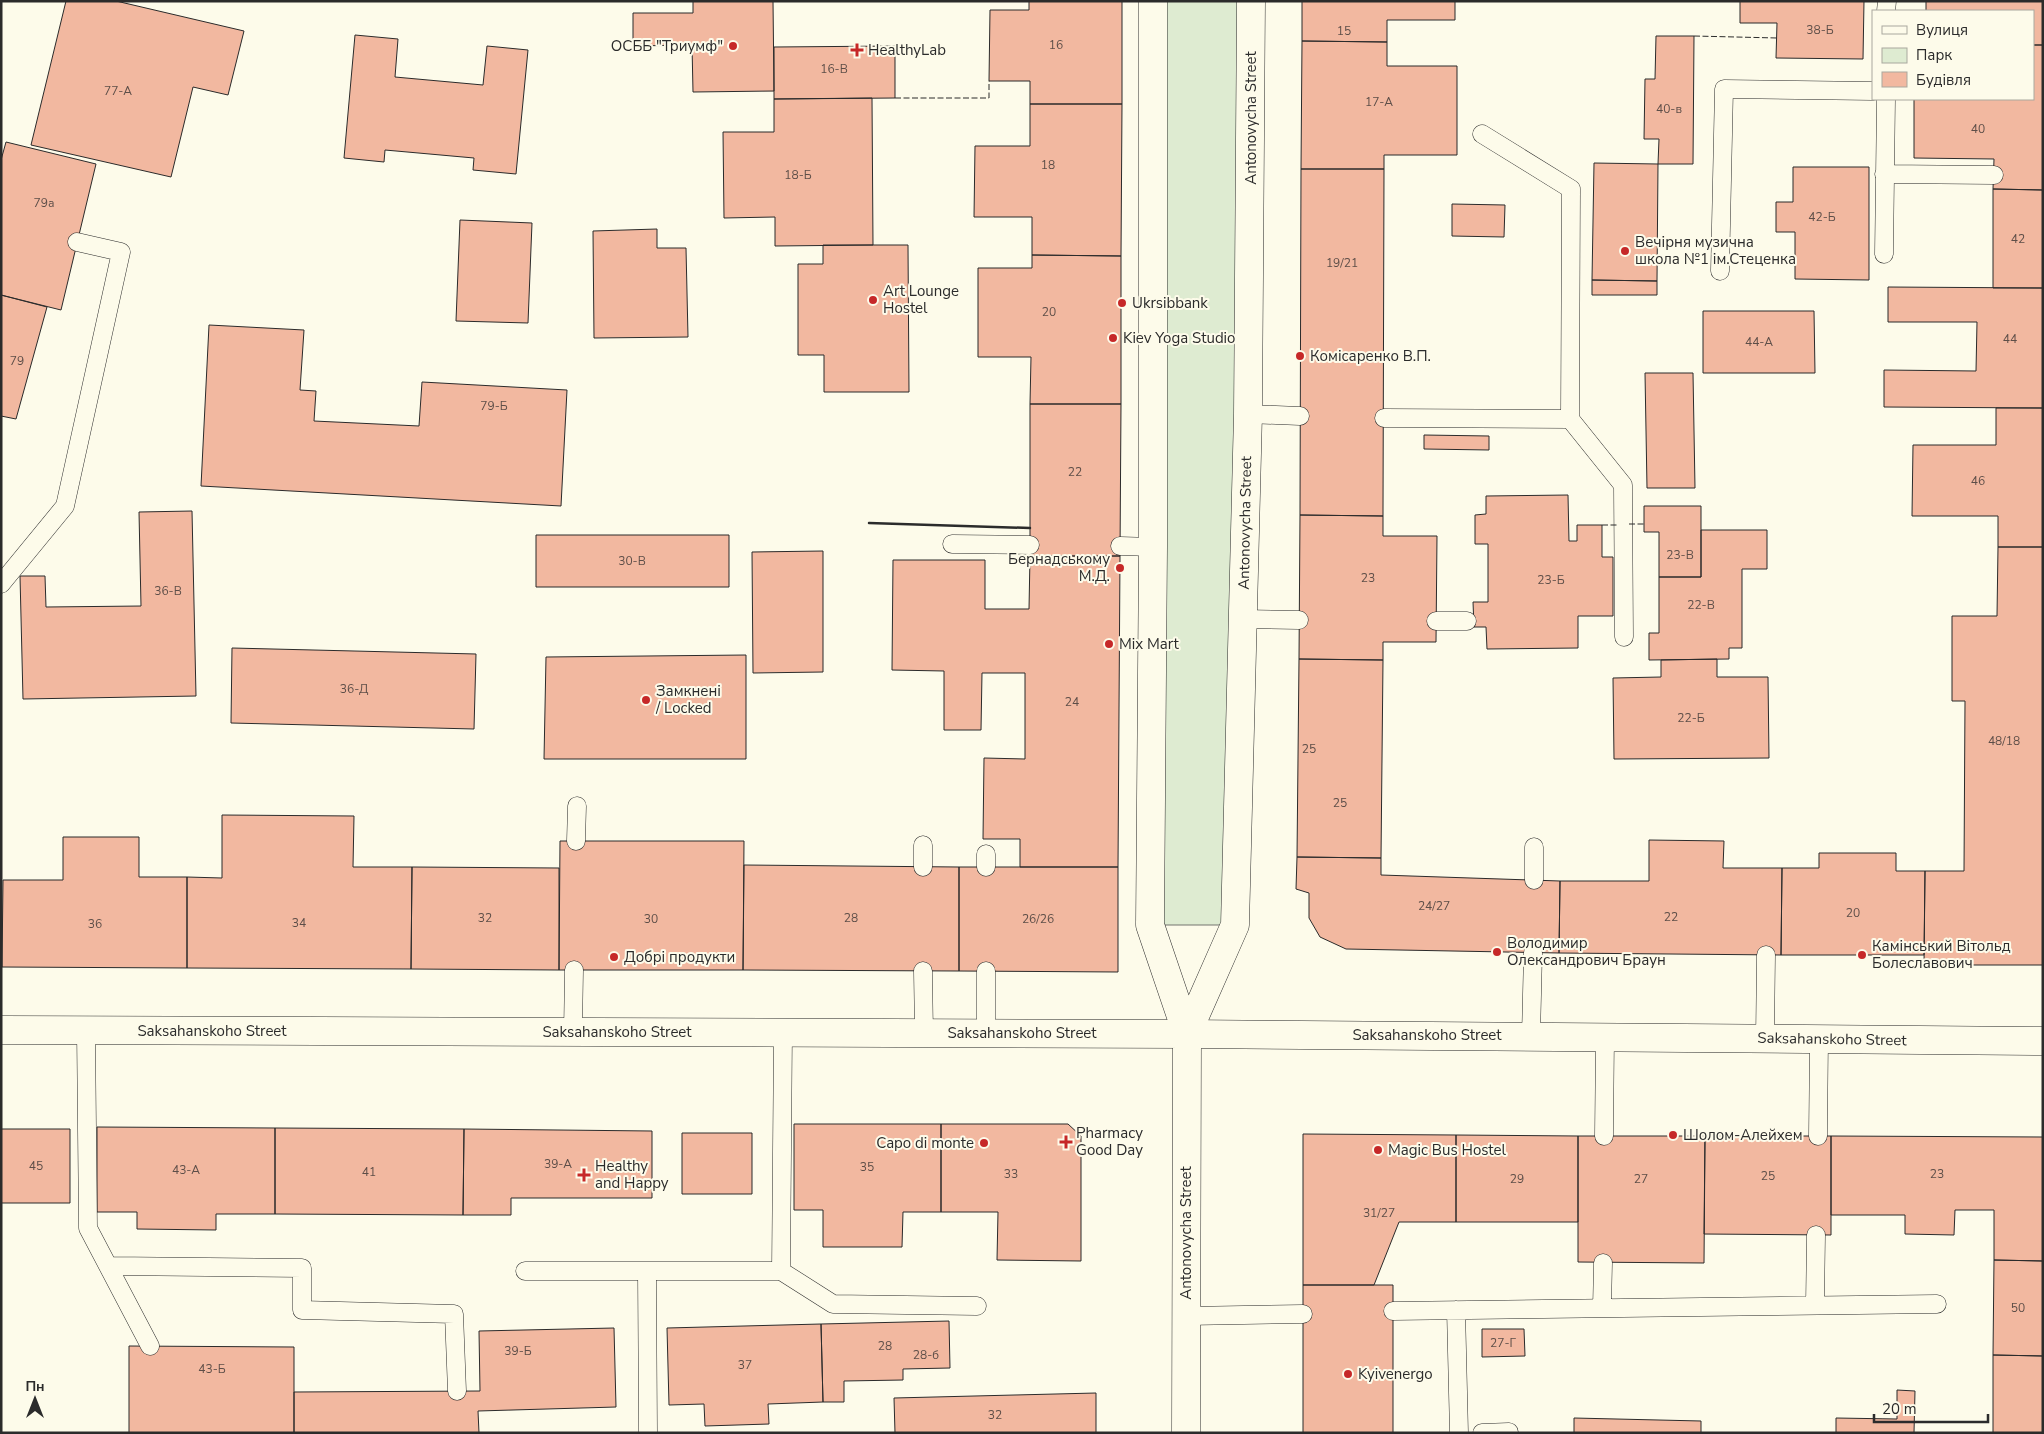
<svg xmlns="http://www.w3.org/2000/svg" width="2044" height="1434" viewBox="0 0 2044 1434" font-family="'Nunito Sans',sans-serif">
<rect width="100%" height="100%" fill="#fdfbea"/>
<!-- green -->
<path fill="#deebd1" stroke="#74746e" d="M 1153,1 L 1251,1 L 1235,925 L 1150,925 Z"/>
<!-- building -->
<path fill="#f2b8a0" stroke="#2b2b2b" d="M 66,1 L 116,1 L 244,31 L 228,95 L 193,87 L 171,177 L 31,145 Z
M 693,1 L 773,1 L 774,91 L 693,92 L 692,45 L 633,46 L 633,13 L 693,13 Z
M 1029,1 L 1122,1 L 1122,104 L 1030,104 L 1030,81 L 989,81 L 990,10 L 1029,10 Z
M 1302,1 L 1455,1 L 1455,20 L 1387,20 L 1387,42 L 1302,41 Z
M 1740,1 L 1864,1 L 1863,59 L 1776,58 L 1777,23 L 1740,23 Z
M 1926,1 L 2043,1 L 2043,45 L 2033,45 L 2033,11 L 1926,11 Z
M 355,35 L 398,39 L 395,77 L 483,85 L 487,46 L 528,50 L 516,174 L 473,170 L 474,158 L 385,150 L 384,162 L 344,158 Z
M 1656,36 L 1694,36 L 1693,164 L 1658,164 L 1659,139 L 1644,139 L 1645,79 L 1655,79 Z
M 1302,41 L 1387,42 L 1387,66 L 1457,66 L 1457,155 L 1384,155 L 1384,169 L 1301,169 Z
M 2033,45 L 2043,45 L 2043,190 L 1993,189 L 1994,159 L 1914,158 L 1914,99 L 2033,99 Z
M 895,46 L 895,98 L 774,99 L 774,47 Z
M 872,98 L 873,245 L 775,246 L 775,217 L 724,218 L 723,132 L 774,132 L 774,99 Z
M 1030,104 L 1122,104 L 1121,256 L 1032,255 L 1032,217 L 974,217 L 975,146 L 1030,146 Z
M 6,142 L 96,164 L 61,310 L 1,295 L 1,160 Z
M 1594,163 L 1658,164 L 1657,281 L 1592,280 Z
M 1793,167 L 1869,167 L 1869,280 L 1795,279 L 1795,232 L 1776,232 L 1776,202 L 1793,202 Z
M 1301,169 L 1384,169 L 1383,516 L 1300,515 Z
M 1993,189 L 2043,190 L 2043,288 L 1993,288 Z
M 1452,204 L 1505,205 L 1504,237 L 1452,236 Z
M 460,220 L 532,223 L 528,323 L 456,321 Z
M 657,229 L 657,248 L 686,248 L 688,337 L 594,338 L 593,231 Z
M 823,245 L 908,245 L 909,392 L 824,392 L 824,355 L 798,355 L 798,264 L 823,264 Z
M 1032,255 L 1121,256 L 1121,404 L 1030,404 L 1031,357 L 978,357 L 978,268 L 1032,268 Z
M 1592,280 L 1657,281 L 1657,295 L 1592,295 Z
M 1888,287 L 2043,288 L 2043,408 L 1884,407 L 1884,370 L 1976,371 L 1977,322 L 1888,322 Z
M 1,295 L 47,307 L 16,419 L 1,416 Z
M 1703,311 L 1814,311 L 1815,373 L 1703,373 Z
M 209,325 L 304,330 L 300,390 L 316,391 L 314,421 L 419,426 L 422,382 L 567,390 L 561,506 L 201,486 Z
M 1645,373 L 1693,373 L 1695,488 L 1647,488 Z
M 1030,404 L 1121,404 L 1120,556 L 1030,556 Z
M 1996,408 L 2043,408 L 2043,547 L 1998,547 L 1998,516 L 1912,516 L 1913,445 L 1996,445 Z
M 1424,435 L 1489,436 L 1489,450 L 1424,449 Z
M 1568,495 L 1569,541 L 1577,541 L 1577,525 L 1602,525 L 1602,557 L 1613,557 L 1613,616 L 1578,616 L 1578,648 L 1487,649 L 1486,627 L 1474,627 L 1473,602 L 1488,602 L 1488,544 L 1475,544 L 1475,515 L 1486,514 L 1486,496 Z
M 1644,506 L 1701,506 L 1701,577 L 1659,577 L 1659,532 L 1644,532 Z
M 192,511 L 196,696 L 23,699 L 20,576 L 45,576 L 46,607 L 141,606 L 139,512 Z
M 1300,515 L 1383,516 L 1383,536 L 1437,536 L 1436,642 L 1383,642 L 1383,660 L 1299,659 Z
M 1701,530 L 1767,530 L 1767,569 L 1742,569 L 1742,648 L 1729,648 L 1729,659 L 1649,660 L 1649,633 L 1659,633 L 1659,577 L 1701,577 Z
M 536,535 L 729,535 L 729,587 L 536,587 Z
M 1998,547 L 2043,547 L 2043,965 L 1924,965 L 1925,871 L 1964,871 L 1965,701 L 1952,701 L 1952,616 L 1997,616 Z
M 823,551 L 823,672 L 753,673 L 752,552 Z
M 1030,556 L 1120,556 L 1118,867 L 1020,867 L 1020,839 L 983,839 L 984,758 L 1025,759 L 1025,673 L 982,673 L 981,730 L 944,730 L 944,671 L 892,670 L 893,560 L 985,560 L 985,609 L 1029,609 Z
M 232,648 L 476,654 L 474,729 L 231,723 Z
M 746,655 L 746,759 L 544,759 L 546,657 Z
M 1299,659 L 1383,660 L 1381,858 L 1297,857 Z
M 1717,659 L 1717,677 L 1768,677 L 1769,758 L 1614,759 L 1613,678 L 1661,677 L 1661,660 Z
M 222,815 L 354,816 L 353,867 L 412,867 L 411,969 L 187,968 L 187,877 L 222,878 Z
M 63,837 L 139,837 L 139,877 L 187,877 L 187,968 L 2,967 L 3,880 L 63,880 Z
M 1649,840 L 1724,841 L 1723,868 L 1782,868 L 1781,955 L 1559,953 L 1560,881 L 1649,881 Z
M 560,841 L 744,841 L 743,970 L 559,970 Z
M 1819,853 L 1896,853 L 1896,871 L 1925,871 L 1924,955 L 1781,955 L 1782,868 L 1819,868 Z
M 1297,857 L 1381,858 L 1381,875 L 1560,881 L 1559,953 L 1346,949 L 1320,937 L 1309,918 L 1309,893 L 1296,889 Z
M 744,865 L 959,867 L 959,971 L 743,970 Z
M 412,867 L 559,868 L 559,970 L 411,969 Z
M 959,867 L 1118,867 L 1118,972 L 959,971 Z
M 794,1124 L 941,1124 L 941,1212 L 903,1212 L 902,1247 L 823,1247 L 823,1210 L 794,1210 Z
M 941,1124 L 1068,1124 L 1081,1136 L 1081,1261 L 997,1260 L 998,1212 L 941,1212 Z
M 97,1127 L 275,1128 L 275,1214 L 216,1214 L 216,1230 L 137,1229 L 137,1212 L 97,1212 Z
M 275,1128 L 464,1129 L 463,1215 L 275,1214 Z
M 1,1129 L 70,1129 L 70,1203 L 1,1203 Z
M 464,1129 L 652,1131 L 652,1198 L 511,1198 L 511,1215 L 463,1215 Z
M 682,1133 L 752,1133 L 752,1194 L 682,1194 Z
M 1303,1134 L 1456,1135 L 1456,1222 L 1399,1222 L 1374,1285 L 1303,1285 Z
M 1456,1135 L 1578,1136 L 1578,1222 L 1456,1222 Z
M 1578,1136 L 1705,1136 L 1704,1263 L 1578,1262 Z
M 1705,1136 L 1831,1136 L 1831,1235 L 1704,1234 Z
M 1831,1136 L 2043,1137 L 2043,1261 L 1994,1260 L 1994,1210 L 1955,1210 L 1954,1235 L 1905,1234 L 1905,1215 L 1831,1215 Z
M 1994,1260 L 2043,1261 L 2043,1356 L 1993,1355 Z
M 1303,1285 L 1393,1285 L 1393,1433 L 1303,1433 Z
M 949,1321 L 950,1368 L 903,1369 L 903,1380 L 844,1381 L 844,1402 L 823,1402 L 821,1324 Z
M 821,1324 L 823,1402 L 768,1404 L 769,1424 L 705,1426 L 704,1404 L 669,1405 L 667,1328 Z
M 614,1328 L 616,1407 L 478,1411 L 479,1433 L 294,1433 L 294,1392 L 480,1391 L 479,1331 Z
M 1482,1329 L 1524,1329 L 1525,1356 L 1482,1357 Z
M 129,1346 L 294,1347 L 294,1433 L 129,1433 Z
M 1993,1355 L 2043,1356 L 2043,1433 L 1993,1433 Z
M 1897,1390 L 1915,1391 L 1914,1433 L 1836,1433 L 1836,1418 L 1897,1419 Z
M 1096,1393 L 1096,1433 L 895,1433 L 894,1398 Z
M 1574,1418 L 1701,1421 L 1701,1433 L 1574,1433 Z"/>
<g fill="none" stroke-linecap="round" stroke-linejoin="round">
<!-- service casing -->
<g stroke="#2b2b2b" stroke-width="19">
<path id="service" d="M 1886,11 L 1887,1
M 1884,174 L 1994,175
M 1884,254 L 1886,99
M 1720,271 L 1724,89 L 1873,91
M 1248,414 L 1300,416
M 1384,418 L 1570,419 L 1571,189 L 1482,134
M 1570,419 L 1623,485 L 1624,637
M 952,544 L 1030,545
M 1120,546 L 1153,547
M 1,584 L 65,506 L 121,252 L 77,242
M 1243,619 L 1299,620
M 1436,621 L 1467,621
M 576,841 L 577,806
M 923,845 L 923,867
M 986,854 L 986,867
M 1534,880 L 1534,847
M 923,971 L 924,1033
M 986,971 L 986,1033
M 86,1031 L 88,1228 L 150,1346
M 573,1032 L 574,970
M 1531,1036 L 1533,953
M 1765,1038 L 1766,955
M 1604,1136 L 1605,1037
M 1818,1136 L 1819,1039
M 110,1266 L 302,1268 L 302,1310 L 454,1314 L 457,1391
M 525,1271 L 781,1271 L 833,1304 L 977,1306
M 647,1271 L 648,1433
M 781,1271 L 783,1032
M 1815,1305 L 1816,1235
M 1602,1308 L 1603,1263
M 1456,1310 L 1459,1433
M 1393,1311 L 1937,1304
M 1186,1316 L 1303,1314
M 1482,1433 L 1509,1432"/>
</g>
<!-- tertiary casing -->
<g stroke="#2b2b2b" stroke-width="29">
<path id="tertiary" d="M 1153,1 L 1153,547 L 1150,925 L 1187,1034
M 1187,1034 L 1235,925 L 1248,414 L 1251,1"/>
</g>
<!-- primary casing -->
<g stroke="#2b2b2b" stroke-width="29">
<path id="primary" d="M 1,1030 L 1187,1034 L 2043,1041
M 1186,1433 L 1187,1034"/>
</g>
<!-- service -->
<use href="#service" stroke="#fdfbea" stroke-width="18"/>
<!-- tertiary -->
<use href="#tertiary" stroke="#fdfbea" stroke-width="28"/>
<!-- primary -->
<use href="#primary" stroke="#fdfbea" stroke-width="28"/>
<!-- fence -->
<path stroke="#2b2b2b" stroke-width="1" stroke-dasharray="6 2.5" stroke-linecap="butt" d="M 1694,36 L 1777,38
M 895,98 L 989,98 L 989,81
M 1629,524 L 1644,524
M 1602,525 L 1619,525"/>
<!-- wall -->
<path stroke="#2b2b2b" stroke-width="2.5" d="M 869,523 L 1030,528"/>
</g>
<!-- markers -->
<g fill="#c62828" stroke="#fdfbea" stroke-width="2">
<circle cx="733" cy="46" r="5"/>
<path d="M854.5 42.5h5v5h5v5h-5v5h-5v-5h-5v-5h5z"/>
<circle cx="1625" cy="251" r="5"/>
<circle cx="873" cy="300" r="5"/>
<circle cx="1122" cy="303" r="5"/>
<circle cx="1113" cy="338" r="5"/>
<circle cx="1300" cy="356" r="5"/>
<circle cx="1120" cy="568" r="5"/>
<circle cx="1109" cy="644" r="5"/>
<circle cx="646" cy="700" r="5"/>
<circle cx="1497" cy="952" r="5"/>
<circle cx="1862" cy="955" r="5"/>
<circle cx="614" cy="957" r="5"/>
<circle cx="1673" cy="1135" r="5"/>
<path d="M1063.5 1134.5h5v5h5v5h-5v5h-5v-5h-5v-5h5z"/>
<circle cx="984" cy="1143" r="5"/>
<circle cx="1378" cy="1150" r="5"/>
<path d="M581.5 1167.5h5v5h5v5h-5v5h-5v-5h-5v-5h5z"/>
<circle cx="1348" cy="1374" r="5"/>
</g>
<g text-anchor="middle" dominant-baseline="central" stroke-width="4" stroke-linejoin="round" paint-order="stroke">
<!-- number labels -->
<g font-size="12" fill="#5d4e48">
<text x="1820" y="30">38-Б</text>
<text x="1344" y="31">15</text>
<text x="1056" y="45">16</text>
<text x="834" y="69">16-В</text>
<text x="118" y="91">77-А</text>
<text x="1379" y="102">17-А</text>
<text x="1669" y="109">40-в</text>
<text x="1978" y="129">40</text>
<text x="1048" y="165">18</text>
<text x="798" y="175">18-Б</text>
<text x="44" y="203">79а</text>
<text x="1822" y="217">42-Б</text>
<text x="2018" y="239">42</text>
<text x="1342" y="263">19/21</text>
<text x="1049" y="312">20</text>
<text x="2010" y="339">44</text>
<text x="1759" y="342">44-А</text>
<text x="17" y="361">79</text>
<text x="494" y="406">79-Б</text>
<text x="1075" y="472">22</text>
<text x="1978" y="481">46</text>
<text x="1680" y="555">23-В</text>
<text x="632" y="561">30-В</text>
<text x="1368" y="578">23</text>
<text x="1551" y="580">23-Б</text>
<text x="168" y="591">36-В</text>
<text x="1701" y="605">22-В</text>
<text x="354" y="689">36-Д</text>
<text x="1072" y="702">24</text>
<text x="1691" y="718">22-Б</text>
<text x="2004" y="741">48/18</text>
<text x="1309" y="749">25</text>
<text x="1340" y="803">25</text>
<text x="1434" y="906">24/27</text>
<text x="1853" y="913">20</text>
<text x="1671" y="917">22</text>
<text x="485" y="918">32</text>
<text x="851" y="918">28</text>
<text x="651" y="919">30</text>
<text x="1038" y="919">26/26</text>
<text x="299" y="923">34</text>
<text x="95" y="924">36</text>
<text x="558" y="1164">39-А</text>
<text x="36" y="1166">45</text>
<text x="867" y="1167">35</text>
<text x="186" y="1170">43-А</text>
<text x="369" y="1172">41</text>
<text x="1011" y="1174">33</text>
<text x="1937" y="1174">23</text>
<text x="1768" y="1176">25</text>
<text x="1517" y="1179">29</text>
<text x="1641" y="1179">27</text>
<text x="1379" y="1213">31/27</text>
<text x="2018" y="1308">50</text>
<text x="1503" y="1343">27-Г</text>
<text x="885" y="1346">28</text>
<text x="518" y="1351">39-Б</text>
<text x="926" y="1355">28-б</text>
<text x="745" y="1365">37</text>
<text x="212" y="1369">43-Б</text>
<text x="995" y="1415">32</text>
</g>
<!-- poi labels -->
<g font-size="15" fill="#2b2b2b" stroke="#fdfbea" text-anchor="start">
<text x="723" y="46" text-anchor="end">ОСББ "Триумф"</text>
<text x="868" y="50">HealthyLab</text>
<text x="1635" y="242">Вечірня музична<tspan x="1635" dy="17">школа №1 ім.Стеценка</tspan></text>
<text x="883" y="291">Art Lounge<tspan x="883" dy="17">Hostel</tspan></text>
<text x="1132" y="303">Ukrsibbank</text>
<text x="1123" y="338">Kiev Yoga Studio</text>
<text x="1310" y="356">Комісаренко В.П.</text>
<text x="1110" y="559" text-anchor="end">Бернадському<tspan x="1110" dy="17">М.Д.</tspan></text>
<text x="1119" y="644">Mix Mart</text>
<text x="656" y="691">Замкнені<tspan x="656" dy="17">/ Locked</tspan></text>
<text x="1507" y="943">Володимир<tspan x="1507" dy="17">Олександрович Браун</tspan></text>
<text x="1872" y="946">Камінський Вітольд<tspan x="1872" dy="17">Болеславович</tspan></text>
<text x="624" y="957">Добрі продукти</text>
<text x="1076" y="1133">Pharmacy<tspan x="1076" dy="17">Good Day</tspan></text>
<text x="1683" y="1135">Шолом-Алейхем</text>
<text x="974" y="1143" text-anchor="end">Capo di monte</text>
<text x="1388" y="1150">Magic Bus Hostel</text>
<text x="595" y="1166">Healthy<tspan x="595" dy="17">and Happy</tspan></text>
<text x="1358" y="1374">Kyivenergo</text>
</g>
<!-- street labels -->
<g font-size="15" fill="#2b2b2b" stroke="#fdfbea">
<text transform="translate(1251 118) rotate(-90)">Antonovycha Street</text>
<text transform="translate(1245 523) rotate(-89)">Antonovycha Street</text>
<text x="212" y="1031">Saksahanskoho Street</text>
<text x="617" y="1032">Saksahanskoho Street</text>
<text x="1022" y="1033">Saksahanskoho Street</text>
<text x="1427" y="1035">Saksahanskoho Street</text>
<text transform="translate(1832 1039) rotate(1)">Saksahanskoho Street</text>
<text transform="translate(1186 1233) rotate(-90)">Antonovycha Street</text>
</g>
</g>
<!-- border -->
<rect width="2044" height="1434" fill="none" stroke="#2b2b2b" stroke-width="5"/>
<!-- legend -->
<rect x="1872" y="10" width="162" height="90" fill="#fdfbea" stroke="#a9a89e"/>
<rect x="1882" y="26" width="25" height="8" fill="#fdfbea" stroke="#a9a89e"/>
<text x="1916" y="35" font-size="15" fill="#2b2b2b">Вулиця</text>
<rect x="1882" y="48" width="25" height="15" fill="#deebd1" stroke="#a9a89e"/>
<text x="1916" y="60" font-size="15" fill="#2b2b2b">Парк</text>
<rect x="1882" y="72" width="25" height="15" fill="#f2b8a0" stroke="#a9a89e"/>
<text x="1916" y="85" font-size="15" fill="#2b2b2b">Будівля</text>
<!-- north arrow -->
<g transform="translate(35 1399)" stroke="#fdfbea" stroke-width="4" paint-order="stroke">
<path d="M0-4L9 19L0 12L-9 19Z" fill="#2b2b2b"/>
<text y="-8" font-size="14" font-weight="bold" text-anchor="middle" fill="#2b2b2b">Пн</text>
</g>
<!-- scale -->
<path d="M1874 1414v8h114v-8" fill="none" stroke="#2b2b2b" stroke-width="2.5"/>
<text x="1882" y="1414" font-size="15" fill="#2b2b2b" stroke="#fdfbea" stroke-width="4" paint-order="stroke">20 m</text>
</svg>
